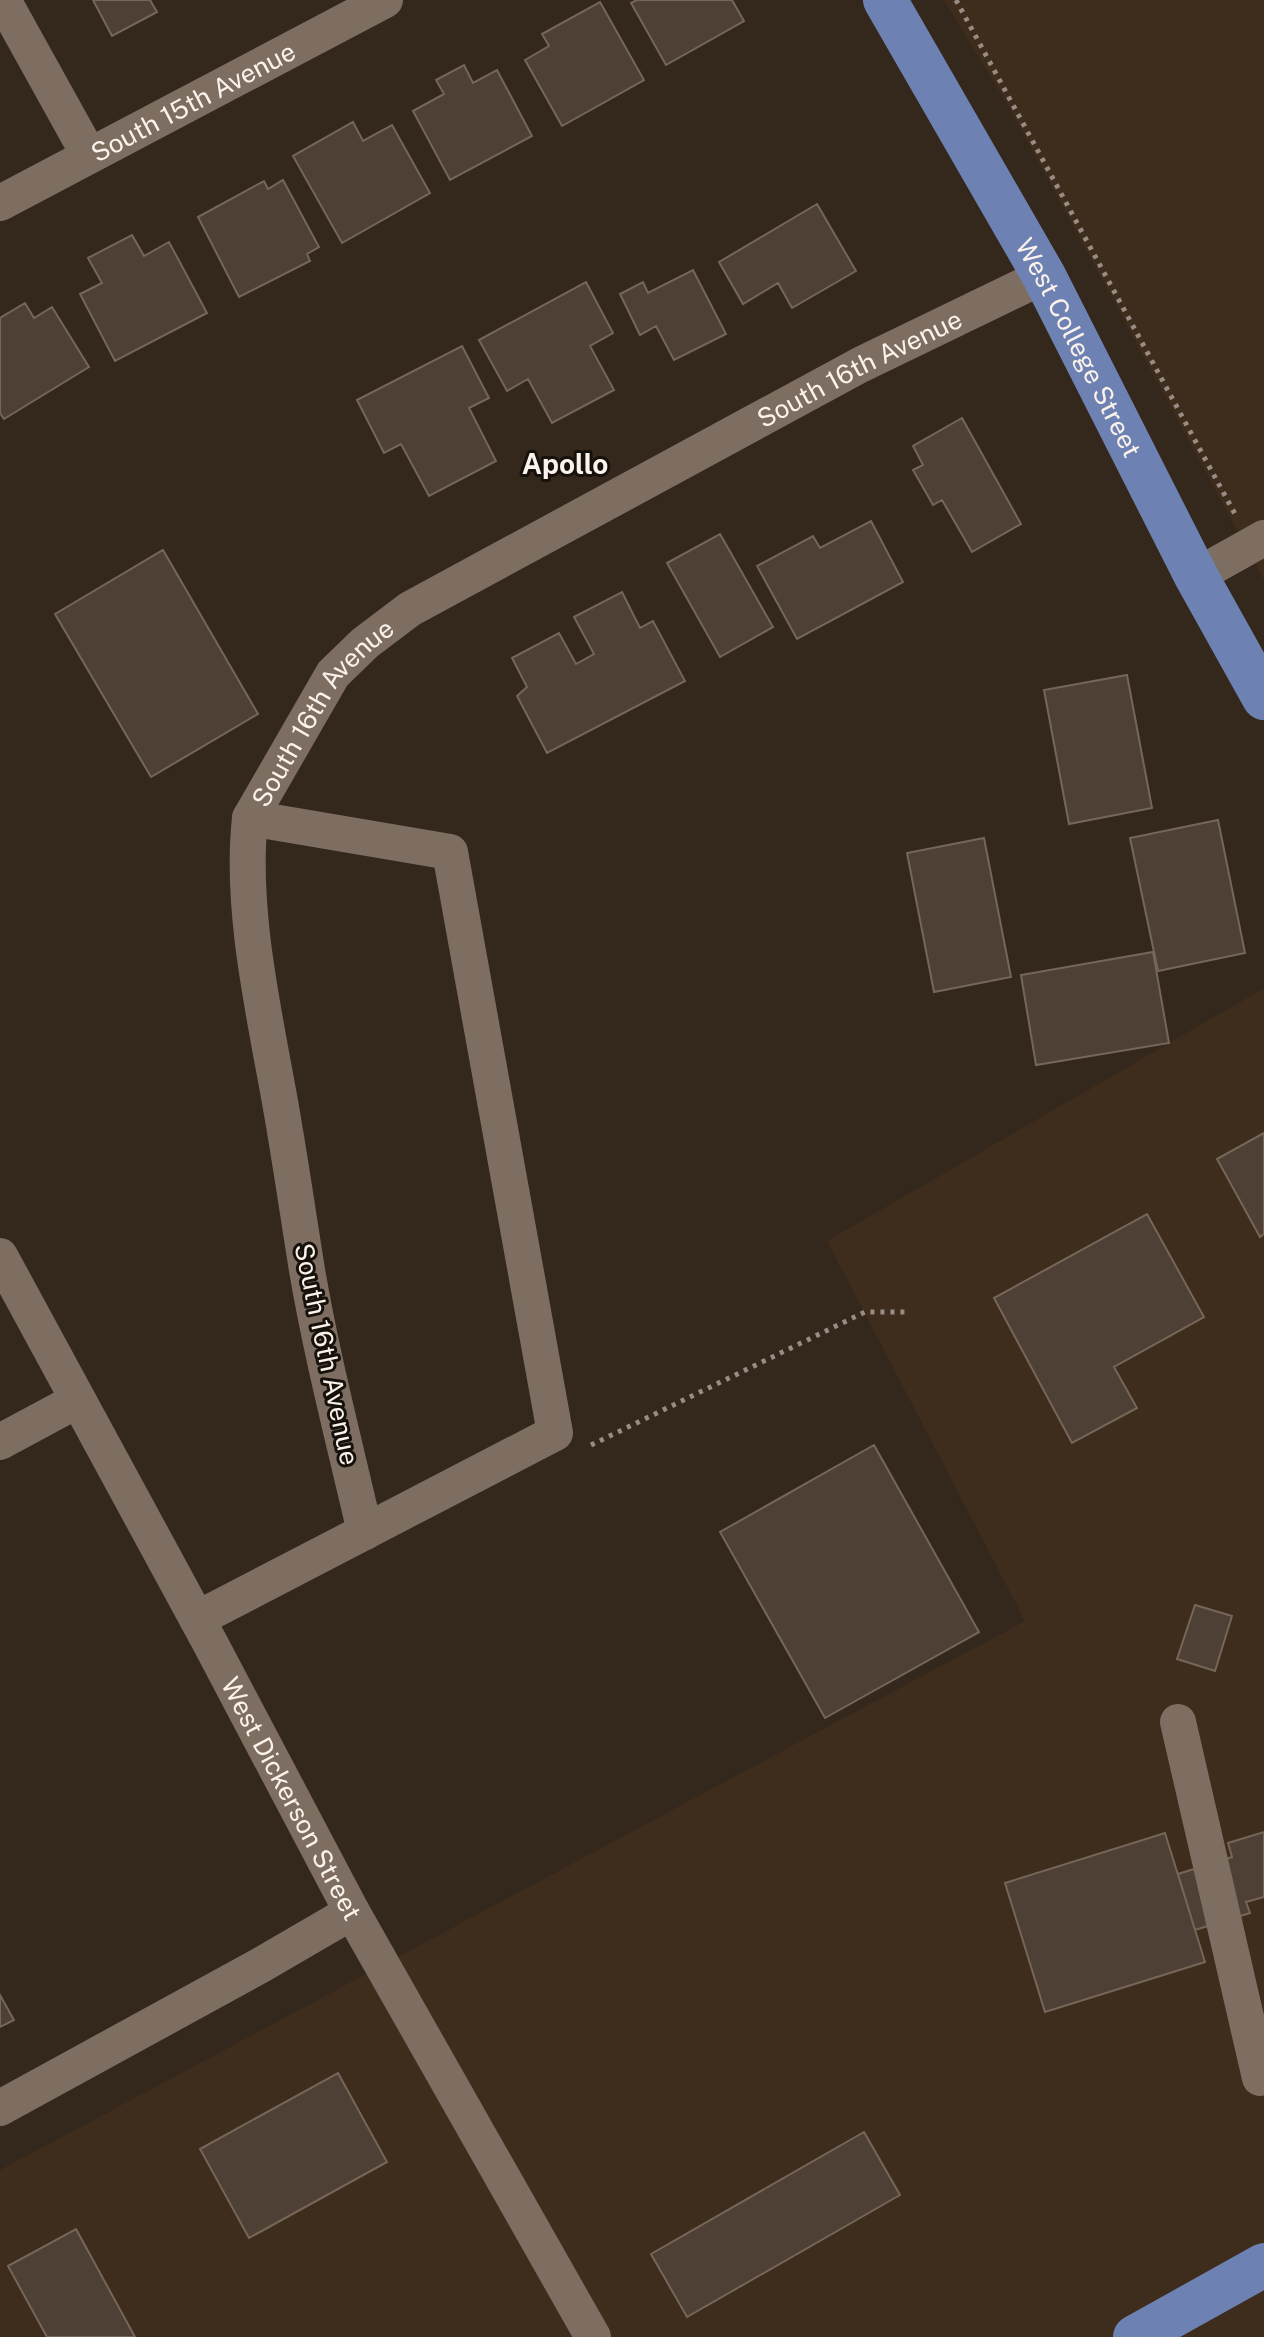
<svg xmlns="http://www.w3.org/2000/svg" width="1264" height="2337" viewBox="0 0 1264 2337" font-family="'Public Sans',sans-serif">
<rect width="100%" height="100%" fill="#34271c"/>
<!-- built -->
<path fill="#3e2c1c" d="M 944,0 L 1264,0 L 1264,580 L 1009,107 Z
M 1264,988 L 1264,2337 L 0,2337 L 0,2170 L 1025,1621 L 827,1241 Z"/>
<!-- building -->
<path fill="#4e4034" stroke="#756659" stroke-width="2" d="M 93,0 L 150,0 L 157,12 L 112,36 Z
M 637,0 L 732,0 L 744,21 L 666,65 L 631,3 Z
M 600,2 L 644,80 L 562,126 L 525,60 L 549,46 L 542,34 Z
M 464,65 L 473,83 L 497,70 L 532,136 L 450,180 L 413,111 L 444,94 L 436,80 Z
M 353,122 L 363,141 L 392,125 L 430,193 L 342,243 L 293,156 Z
M 283,180 L 319,247 L 307,254 L 310,261 L 239,297 L 198,217 L 264,181 L 268,189 Z
M 817,204 L 856,271 L 792,308 L 778,283 L 743,304 L 719,262 Z
M 132,235 L 144,256 L 169,242 L 207,313 L 115,361 L 80,294 L 102,283 L 88,258 Z
M 693,270 L 726,334 L 674,360 L 656,326 L 640,335 L 620,294 L 643,282 L 648,293 Z
M 586,282 L 613,333 L 590,346 L 614,390 L 552,423 L 528,379 L 507,391 L 479,340 Z
M 25,303 L 34,318 L 52,307 L 89,367 L 4,419 L 0,413 L 0,318 Z
M 462,346 L 489,398 L 469,408 L 496,461 L 429,496 L 401,444 L 384,453 L 357,400 Z
M 962,418 L 1021,524 L 972,552 L 942,500 L 933,505 L 913,470 L 923,465 L 913,446 Z
M 871,521 L 903,582 L 797,639 L 757,566 L 813,536 L 820,548 Z
M 720,534 L 773,627 L 720,657 L 667,563 Z
M 163,550 L 258,714 L 151,777 L 55,614 Z
M 622,592 L 640,628 L 653,621 L 685,681 L 547,753 L 517,696 L 527,687 L 512,658 L 559,633 L 576,664 L 594,654 L 574,617 Z
M 1127,675 L 1152,808 L 1069,824 L 1044,690 Z
M 1218,820 L 1245,953 L 1158,971 L 1130,838 Z
M 984,838 L 1011,977 L 934,992 L 907,853 Z
M 1153,952 L 1169,1043 L 1036,1065 L 1021,975 Z
M 1264,1133 L 1264,1234 L 1260,1237 L 1217,1159 Z
M 1147,1214 L 1204,1317 L 1114,1367 L 1137,1408 L 1072,1443 L 994,1298 Z
M 874,1445 L 979,1632 L 825,1718 L 720,1532 Z
M 1195,1605 L 1232,1616 L 1215,1671 L 1177,1659 Z
M 1264,1832 L 1264,1897 L 1246,1902 L 1250,1913 L 1195,1930 L 1178,1874 L 1232,1857 L 1228,1843 Z
M 1165,1833 L 1205,1962 L 1045,2012 L 1005,1883 Z
M 0,1995 L 14,2020 L 0,2027 Z
M 338,2073 L 387,2162 L 249,2238 L 200,2149 Z
M 864,2132 L 900,2195 L 687,2317 L 651,2254 Z
M 76,2229 L 135,2337 L 47,2337 L 8,2266 Z"/>
<g fill="none" stroke-linecap="round" stroke-linejoin="round">
<!-- path -->
<path stroke="#988d84" stroke-width="5" stroke-dasharray="4 6" stroke-linecap="butt" d="M 956,0 L 1235,514
M 591,1445 L 865,1312 L 907,1312"/>
<!-- minor -->
<g stroke="#7d6e61" stroke-width="36">
<path d="M 3,0 L 89,155"/>
<path id="s1" d="M 0,203 L 385,0"/>
<path d="M 1196,576 L 1264,538"/>
<path id="s2" d="M 0,1256 L 209,1641 L 352,1912 L 593,2337"/>
<path d="M 0,1442 L 78,1400"/>
<path id="s3" d="M 365,1532 C 345,1445 322,1358 307,1270 C 298,1214 290,1158 280,1102 C 264,1012 240,909 250,818 L 333,674 L 365,643 L 410,609 L 860,365 L 1044,276"/>
<path d="M 197,1619 L 555,1433 L 450,852 L 250,818"/>
<path d="M 1178,1722 L 1260,2078"/>
<path d="M 0,2108 L 261,1965 L 352,1912"/>
</g>
<!-- major -->
<g stroke="#6d82b3" stroke-width="44">
<path id="s4" d="M 885,0 L 1044,276 L 1196,576 L 1264,698"/>
<path d="M 1135,2337 L 1264,2265"/>
</g>
</g>
<g text-anchor="middle" dominant-baseline="central" stroke-width="6" stroke-linejoin="round" paint-order="stroke">
<!-- street labels -->
<g font-size="26" fill="#fbf2eb" stroke="#17110c">
<text stroke="none"><textPath href="#s1" startOffset="218">South 15th Avenue</textPath></text>
<text stroke="none"><textPath href="#s4" startOffset="398">West College Street</textPath></text>
<text stroke="none"><textPath href="#s3" startOffset="1502">South 16th Avenue</textPath></text>
<text stroke="none"><textPath href="#s3" startOffset="854">South 16th Avenue</textPath></text>
<text transform="translate(327 1354) rotate(78)">South 16th Avenue</text>
<text stroke="none"><textPath href="#s2" startOffset="616">West Dickerson Street</textPath></text>
</g>
<!-- neighbourhood labels -->
<g font-size="28" font-weight="bold" fill="#fbf2eb" stroke="#17110c">
<text x="565" y="463">Apollo</text>
</g>
</g>
</svg>
